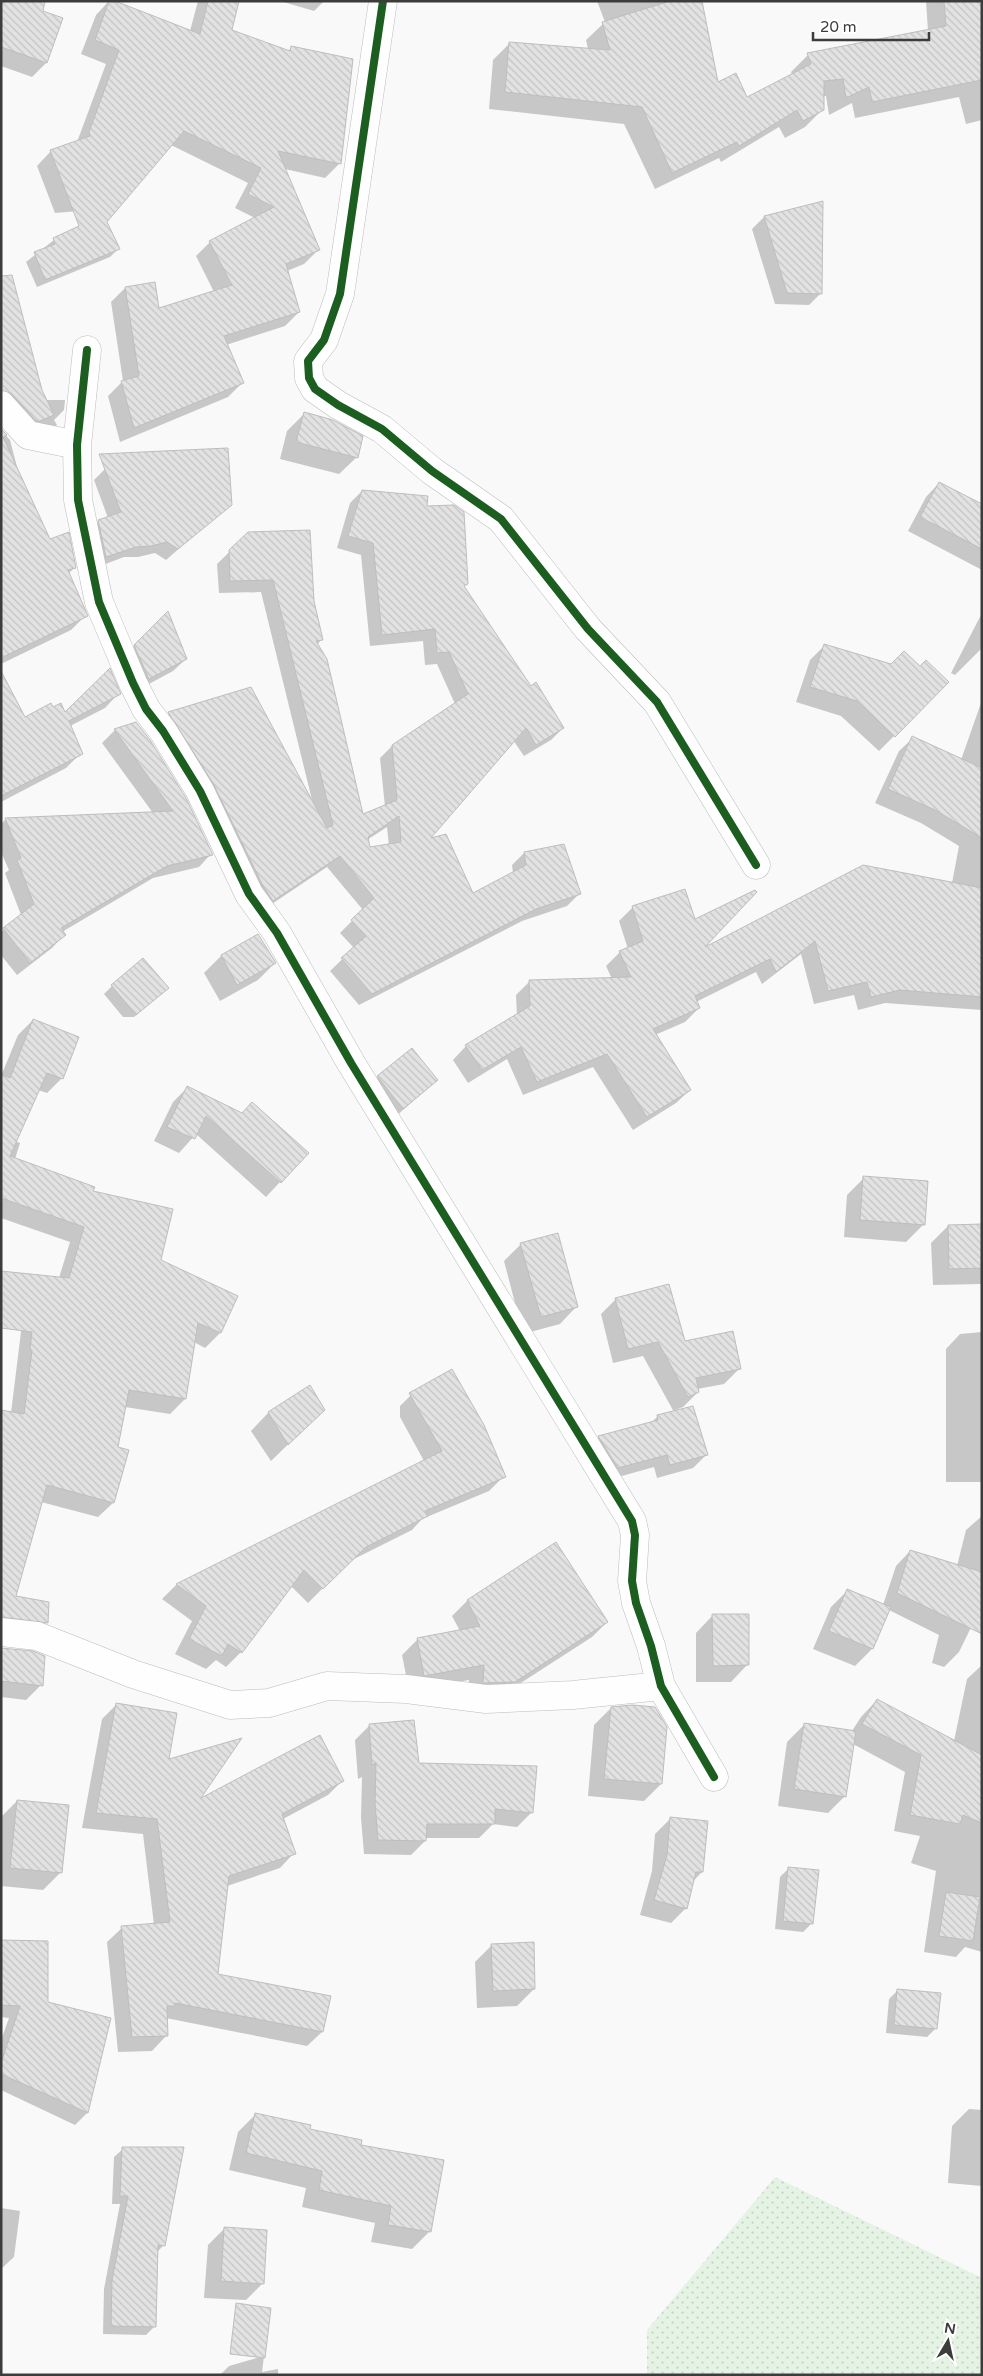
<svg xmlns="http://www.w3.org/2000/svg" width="983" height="2376" viewBox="0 0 983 2376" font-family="'Varela Round',sans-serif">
<defs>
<pattern id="grass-dots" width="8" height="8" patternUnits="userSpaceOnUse" patternTransform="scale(1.25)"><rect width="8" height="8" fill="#e5f3e4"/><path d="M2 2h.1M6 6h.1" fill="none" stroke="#c5d1c4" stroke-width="1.8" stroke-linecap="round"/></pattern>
<pattern id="building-back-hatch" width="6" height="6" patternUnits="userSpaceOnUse" patternTransform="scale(1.25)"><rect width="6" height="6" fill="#e2e2e2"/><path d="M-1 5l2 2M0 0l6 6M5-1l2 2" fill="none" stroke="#c3c3c3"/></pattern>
</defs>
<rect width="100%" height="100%" fill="#f9f9f9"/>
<!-- grass -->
<path fill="url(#grass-dots)" d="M 775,2177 L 982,2278 L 982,2375 L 647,2375 L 647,2330 Z"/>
<!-- shadow -->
<path fill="#0003" fill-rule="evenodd" d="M 1,1 L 41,12 L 46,63 L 32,77 L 1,66 Z
M 109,1 L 190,31 L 198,1 L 238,1 L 230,30 L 287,52 L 291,48 L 351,60 L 339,164 L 325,178 L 285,169 L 318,250 L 304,264 L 287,271 L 299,312 L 285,326 L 226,345 L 242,383 L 228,397 L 120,442 L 108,396 L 123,381 L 111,302 L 125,288 L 154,283 L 158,310 L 214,292 L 196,256 L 210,242 L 255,218 L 235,208 L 248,183 L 171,145 L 115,208 L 55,213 L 37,166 L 51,151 L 77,142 L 106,64 L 81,54 L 96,15 Z
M 280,1 L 324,1 L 314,11 Z
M 597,1 L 701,1 L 717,84 L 746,98 L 792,75 L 791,72 L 808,55 L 928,31 L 926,1 L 982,1 L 982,120 L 966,124 L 959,97 L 855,118 L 852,103 L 829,115 L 826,96 L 822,96 L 822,110 L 805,127 L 785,138 L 779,127 L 721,162 L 719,158 L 655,189 L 624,124 L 489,109 L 493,60 L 510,43 L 588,49 L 586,40 L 605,22 Z
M 764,217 L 821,293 L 809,305 L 775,304 L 752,229 Z
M 54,240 L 118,249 L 110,257 L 37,287 L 26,262 Z
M 21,316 L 45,400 L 65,400 L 64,410 L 54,420 L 57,425 L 43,439 L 1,414 L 1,321 Z
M 304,414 L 357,457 L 339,474 L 280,459 L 287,431 Z
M 1,430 L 10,440 L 17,467 L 3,482 Z
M 105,469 L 230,504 L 166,560 L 155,553 L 138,557 L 124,557 L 95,568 L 87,533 L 99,521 L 108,518 L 94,480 Z
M 939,483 L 982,505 L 982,570 L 908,531 L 926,497 Z
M 362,491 L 426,507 L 463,587 L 530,687 L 563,728 L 551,740 L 524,756 L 513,740 L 427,840 L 472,895 L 513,873 L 512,865 L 524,853 L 580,893 L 567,906 L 522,921 L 359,1005 L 330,971 L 354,948 L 340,933 L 363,910 L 327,867 L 260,912 L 157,725 L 169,713 L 312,800 L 261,592 L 219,593 L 217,564 L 249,533 L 313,601 L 321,640 L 317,645 L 362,816 L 385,807 L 380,758 L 393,745 L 455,704 L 437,664 L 425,665 L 423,641 L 370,646 L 361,555 L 337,548 L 350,503 ZM 387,827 L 389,846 L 369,849 L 367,840 Z
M 1,518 L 49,540 L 75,567 L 68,574 L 86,615 L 71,630 L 1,664 Z
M 167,613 L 186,659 L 173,671 L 136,691 L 122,658 Z
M 982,613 L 982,648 L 955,675 L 951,673 Z
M 825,645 L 891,666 L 920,668 L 948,682 L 879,751 L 841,716 L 796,702 L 810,660 Z
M 1,674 L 25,719 L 53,708 L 65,714 L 119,693 L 105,708 L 70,726 L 81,753 L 66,768 L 1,802 Z
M 982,700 L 982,1010 L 885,1003 L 858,1010 L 854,995 L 814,1004 L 801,954 L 762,984 L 756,972 L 696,1002 L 699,1008 L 685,1022 L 655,1035 L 690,1090 L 676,1103 L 633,1130 L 593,1067 L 523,1095 L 507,1059 L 468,1083 L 453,1060 L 466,1046 L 517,1016 L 516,995 L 530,981 L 612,979 L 606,966 L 620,952 L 628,949 L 619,921 L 633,907 L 700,951 L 952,883 L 959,846 L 921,823 L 875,803 L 899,751 L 913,738 L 961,760 Z
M 136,724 L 211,854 L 199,867 L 153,878 L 62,932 L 64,935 L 52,948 L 17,975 L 1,955 L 1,932 L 21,915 L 5,873 L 9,870 L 1,852 L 1,824 L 6,819 L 153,813 L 102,743 L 115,730 Z
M 258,936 L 275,963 L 258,980 L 220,1001 L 204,973 L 221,956 Z
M 112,986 L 167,988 L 134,1017 L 123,1017 L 104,994 Z
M 33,1020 L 62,1078 L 47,1093 L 38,1090 L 15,1141 L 20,1143 L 15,1159 L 92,1192 L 159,1261 L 236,1296 L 220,1333 L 205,1348 L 194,1342 L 185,1399 L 170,1414 L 125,1407 L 117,1448 L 113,1503 L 98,1517 L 41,1502 L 15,1597 L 48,1603 L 46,1623 L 31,1638 L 1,1633 L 1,1411 L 11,1413 L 26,1291 L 59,1278 L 70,1242 L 1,1218 L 1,1076 L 18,1035 Z
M 378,1077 L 437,1080 L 386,1125 L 361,1094 Z
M 187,1088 L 280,1182 L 266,1197 L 196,1134 L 179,1153 L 154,1141 L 173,1102 Z
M 864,1178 L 923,1225 L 906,1242 L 844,1237 L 847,1195 Z
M 982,1225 L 982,1284 L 933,1285 L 931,1243 L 948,1226 Z
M 521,1244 L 577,1306 L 560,1324 L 523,1334 L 504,1261 Z
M 616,1299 L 684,1343 L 739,1369 L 724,1384 L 697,1389 L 698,1392 L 683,1407 L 675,1410 L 706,1455 L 693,1468 L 657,1478 L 654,1467 L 604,1481 L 586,1450 L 599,1437 L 651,1423 L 657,1417 L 674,1412 L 643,1356 L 613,1363 L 601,1314 Z
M 982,1332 L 982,1482 L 946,1482 L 946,1349 L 960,1334 Z
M 309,1387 L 306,1427 L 271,1461 L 251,1431 L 268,1413 Z
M 415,1391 L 504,1476 L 489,1491 L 422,1519 L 412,1530 L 350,1561 L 308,1603 L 291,1586 L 241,1652 L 226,1667 L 216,1660 L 206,1669 L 175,1654 L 192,1621 L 162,1599 L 176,1585 L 424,1461 L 400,1417 L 400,1406 Z
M 982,1516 L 982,1605 L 959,1652 L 944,1667 L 932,1663 L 939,1635 L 889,1610 L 872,1649 L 855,1666 L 813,1649 L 831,1607 L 848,1590 L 883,1605 L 896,1566 L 910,1551 L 957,1566 L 966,1530 Z
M 467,1601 L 607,1622 L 592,1637 L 499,1697 L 468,1697 L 469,1680 L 409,1690 L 402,1655 L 418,1639 L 460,1631 L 452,1616 Z
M 713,1615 L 748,1664 L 731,1682 L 696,1682 L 696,1633 Z
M 1,1648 L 33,1653 L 41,1685 L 26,1700 L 1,1697 Z
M 982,1665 L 982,1952 L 965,1947 L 956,1957 L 924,1952 L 936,1871 L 911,1863 L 920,1836 L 894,1831 L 905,1772 L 853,1744 L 845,1796 L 828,1813 L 778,1806 L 787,1742 L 805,1724 L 852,1731 L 861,1717 L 877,1700 L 954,1741 L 967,1679 Z
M 117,1704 L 168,1761 L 197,1801 L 342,1781 L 328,1795 L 283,1819 L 294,1853 L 280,1868 L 227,1886 L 217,1975 L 322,2032 L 307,2046 L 166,2018 L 166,2036 L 152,2051 L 118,2052 L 107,1942 L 122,1928 L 154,1925 L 143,1834 L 82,1828 L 102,1719 Z
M 611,1708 L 661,1784 L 644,1801 L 588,1796 L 594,1725 Z
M 369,1726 L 418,1765 L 532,1812 L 517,1827 L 493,1824 L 479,1838 L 425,1838 L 425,1841 L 411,1855 L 364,1854 L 361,1818 L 362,1777 L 358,1779 L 355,1740 Z
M 17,1801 L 60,1873 L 43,1890 L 1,1886 L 1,1817 Z
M 670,1819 L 702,1872 L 693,1881 L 686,1908 L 671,1923 L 640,1915 L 652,1871 L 655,1834 Z
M 789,1868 L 812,1923 L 803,1932 L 775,1929 L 780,1877 Z
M 1,1942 L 46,2003 L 87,2113 L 75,2125 L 1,2090 L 1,2040 L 9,2018 L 1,2017 Z
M 492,1945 L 534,1989 L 517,2006 L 477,2008 L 475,1962 Z
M 898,1990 L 936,2028 L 927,2037 L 886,2033 L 889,1999 Z
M 969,2109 L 982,2110 L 982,2186 L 948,2183 L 952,2126 Z
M 255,2115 L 360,2146 L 429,2232 L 412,2249 L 371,2242 L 375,2223 L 302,2207 L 306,2188 L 229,2170 L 238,2132 Z
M 123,2149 L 164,2245 L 156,2253 L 155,2326 L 146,2335 L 103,2334 L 104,2289 L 120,2204 L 112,2204 L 114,2157 Z
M 1,2208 L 20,2211 L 14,2257 L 1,2269 Z
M 225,2228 L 263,2283 L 246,2300 L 204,2298 L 208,2245 Z
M 264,2356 L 262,2372 L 278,2369 L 278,2375 L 220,2375 L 229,2366 Z"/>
<!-- building -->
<path fill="url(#building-back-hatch)" stroke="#bebebe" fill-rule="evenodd" d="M 1,1 L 45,1 L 43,11 L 63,18 L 47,63 L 1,47 Z
M 109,1 L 115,1 L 200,34 L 208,1 L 239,1 L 232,30 L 290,51 L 291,46 L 353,59 L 341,164 L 278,151 L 320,250 L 286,264 L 300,312 L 224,336 L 244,383 L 134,428 L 121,381 L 139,376 L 125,287 L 155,282 L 159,308 L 232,285 L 209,241 L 274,207 L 248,194 L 261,168 L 184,131 L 107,222 L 120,249 L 45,280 L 34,252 L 55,244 L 53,238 L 79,226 L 50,150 L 90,136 L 89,132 L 119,50 L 95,40 Z
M 670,1 L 702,1 L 718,82 L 736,73 L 747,97 L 811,64 L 807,53 L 946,26 L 944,1 L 982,1 L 982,80 L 872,102 L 869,87 L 846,98 L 843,79 L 824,81 L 824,110 L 803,121 L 797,110 L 739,146 L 737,142 L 672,173 L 642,107 L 505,92 L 509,42 L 610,50 L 602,22 Z
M 823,201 L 822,294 L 787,293 L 764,216 Z
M 12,275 L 42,390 L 54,415 L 40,421 L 36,421 L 12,394 L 1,390 L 1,276 Z
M 304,412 L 333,420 L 363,436 L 358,458 L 296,442 Z
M 1,429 L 7,435 L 3,437 L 50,539 L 69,532 L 76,568 L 68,570 L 88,616 L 1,658 Z
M 228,448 L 232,505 L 178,549 L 167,542 L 151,546 L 136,547 L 106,557 L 98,520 L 121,512 L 99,454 Z
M 939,482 L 982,504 L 982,549 L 920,517 Z
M 362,490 L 428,496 L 427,506 L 454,505 L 464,512 L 468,584 L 464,586 L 531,686 L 536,682 L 564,728 L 536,745 L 526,728 L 431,838 L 446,834 L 473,893 L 526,865 L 524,852 L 564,844 L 581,894 L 536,909 L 372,994 L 341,958 L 366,936 L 351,920 L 374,898 L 340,856 L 273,901 L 263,886 L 213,783 L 168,712 L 251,687 L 327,828 L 333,825 L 273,580 L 230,581 L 229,550 L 248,532 L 310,530 L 314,601 L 323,640 L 316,641 L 327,659 L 363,814 L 397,800 L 392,745 L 468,694 L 449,652 L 437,653 L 435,629 L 382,635 L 373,543 L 348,536 ZM 399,816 L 401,842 L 370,847 L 368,837 Z
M 168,611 L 187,659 L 149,679 L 134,645 Z
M 824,644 L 891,664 L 904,651 L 920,666 L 926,660 L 949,682 L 895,737 L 857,701 L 810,687 Z
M 110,668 L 121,694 L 69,721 L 83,754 L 1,796 L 1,671 L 25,717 L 51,703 L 53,707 L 61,703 L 65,712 Z
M 136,722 L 150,740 L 186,798 L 213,855 L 167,866 L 61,928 L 66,935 L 30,963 L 3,928 L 34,904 L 17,860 L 21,858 L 5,818 L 173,811 L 114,729 Z
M 912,736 L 982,768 L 982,838 L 935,810 L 888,789 Z
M 863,865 L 982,888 L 982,997 L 900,990 L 871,997 L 867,982 L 828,991 L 815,941 L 776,972 L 770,959 L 695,996 L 700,1008 L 653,1029 L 691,1090 L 647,1117 L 607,1054 L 537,1082 L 521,1047 L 482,1070 L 465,1045 L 530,1006 L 529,980 L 631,977 L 619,951 L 643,941 L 632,906 L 685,889 L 695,919 L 755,890 L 757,892 L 705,947 Z
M 258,934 L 276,963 L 237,985 L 221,955 Z
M 143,958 L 169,988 L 136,1015 L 111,985 Z
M 33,1019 L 79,1037 L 63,1079 L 47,1073 L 10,1156 L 95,1187 L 93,1191 L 173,1209 L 161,1260 L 238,1296 L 221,1333 L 198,1323 L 186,1399 L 129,1390 L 118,1447 L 129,1450 L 114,1503 L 47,1485 L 16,1596 L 49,1602 L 48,1623 L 1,1617 L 1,1410 L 24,1414 L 32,1350 L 30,1349 L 32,1332 L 1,1328 L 1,1271 L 69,1278 L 84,1227 L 1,1198 L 1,1074 L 10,1078 Z
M 412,1048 L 438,1080 L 403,1109 L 377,1076 Z
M 187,1086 L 242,1113 L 252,1102 L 309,1153 L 281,1183 L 206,1116 L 195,1139 L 167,1127 Z
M 863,1176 L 928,1181 L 925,1225 L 860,1220 Z
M 982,1224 L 982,1268 L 949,1269 L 948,1225 Z
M 558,1233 L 578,1307 L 541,1317 L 520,1243 Z
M 669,1284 L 685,1341 L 733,1331 L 741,1369 L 696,1378 L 699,1392 L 688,1397 L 658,1342 L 628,1349 L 615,1298 Z
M 452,1369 L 484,1425 L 506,1477 L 425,1511 L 428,1516 L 366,1547 L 323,1589 L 304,1570 L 242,1653 L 228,1644 L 222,1656 L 189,1639 L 206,1606 L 176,1584 L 442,1451 L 409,1393 Z
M 310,1385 L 325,1410 L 288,1445 L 268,1412 Z
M 693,1406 L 708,1455 L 670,1465 L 667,1455 L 618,1468 L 598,1436 L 658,1420 L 657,1415 Z
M 556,1542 L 608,1622 L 515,1682 L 483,1683 L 484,1665 L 424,1676 L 417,1638 L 480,1626 L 467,1600 Z
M 910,1550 L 982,1572 L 982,1634 L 897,1593 Z
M 847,1589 L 891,1607 L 873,1649 L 829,1631 Z
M 712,1614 L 749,1614 L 749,1665 L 713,1666 Z
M 1,1648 L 33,1651 L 45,1656 L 43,1686 L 1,1681 Z
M 877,1699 L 982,1755 L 982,1823 L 963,1815 L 960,1824 L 910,1815 L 921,1755 L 862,1724 Z
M 116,1703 L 177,1713 L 169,1759 L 242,1738 L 201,1798 L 320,1735 L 344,1781 L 282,1814 L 296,1854 L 229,1876 L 218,1974 L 331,1996 L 323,2032 L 175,2003 L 175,2006 L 167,2006 L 168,2036 L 132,2037 L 121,1926 L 170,1922 L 157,1819 L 96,1813 Z
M 632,1705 L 655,1707 L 667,1727 L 662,1784 L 604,1779 L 611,1707 Z
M 414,1720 L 419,1763 L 537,1766 L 533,1813 L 495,1809 L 495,1824 L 427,1824 L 426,1841 L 378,1840 L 375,1803 L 376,1763 L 372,1765 L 369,1724 Z
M 804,1723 L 856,1731 L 846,1797 L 794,1789 Z
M 17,1800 L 69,1805 L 62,1873 L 10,1868 Z
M 670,1817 L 708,1821 L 703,1872 L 696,1872 L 687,1909 L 654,1900 L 667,1855 Z
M 788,1867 L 819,1870 L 813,1924 L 783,1921 Z
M 946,1892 L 980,1897 L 973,1941 L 939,1936 Z
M 1,1940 L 48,1941 L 48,2002 L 111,2018 L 88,2113 L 1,2074 L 1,2063 L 20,2006 L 1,2005 Z
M 534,1942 L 535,1989 L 493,1991 L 491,1944 Z
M 897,1989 L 941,1993 L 937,2029 L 894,2025 Z
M 255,2113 L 311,2125 L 310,2129 L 362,2140 L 361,2145 L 444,2160 L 431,2232 L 388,2225 L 391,2206 L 319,2190 L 322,2171 L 246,2153 Z
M 122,2147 L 184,2147 L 165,2246 L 158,2245 L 156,2327 L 111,2326 L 112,2280 L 128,2196 L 120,2196 Z
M 224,2227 L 267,2230 L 264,2284 L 221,2281 Z
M 236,2303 L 271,2308 L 265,2358 L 230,2354 Z"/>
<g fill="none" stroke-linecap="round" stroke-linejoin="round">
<!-- street casing -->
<g stroke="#bcbcbc" stroke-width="29">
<path id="street" d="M 383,1 L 340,294 L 324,340 L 308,361 L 309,378 L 315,389 L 338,405 L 382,429 L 432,471 L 501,519 L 588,629 L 657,702 L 756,865
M 87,350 L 77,445 L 78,500 L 99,602 L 133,683 L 146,709 L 163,731 L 200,791 L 249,894 L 277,933 L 351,1063 L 632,1521 L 635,1535 L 632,1581 L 636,1603 L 651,1646 L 661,1686 L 714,1777
M 1,405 L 28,435 L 77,445
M 1,1632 L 37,1636 L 133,1674 L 230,1705 L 269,1703 L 327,1686 L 406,1689 L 486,1699 L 573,1695 L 661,1686"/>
</g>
<!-- street -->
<use href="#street" stroke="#fefefe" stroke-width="28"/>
<!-- cycleway casing -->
<g stroke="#fff" stroke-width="11">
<path id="cycleway" d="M 383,1 L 340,294 L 324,340 L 308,361 L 309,378 L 315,389 L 338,405 L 382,429 L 432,471 L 501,519 L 588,629 L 657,702 L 756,865
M 87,350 L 77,445 L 78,500 L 99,602 L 133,683 L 146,709 L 163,731 L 200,791 L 249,894 L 277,933 L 351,1063 L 632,1521 L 635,1535 L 632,1581 L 636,1603 L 651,1646 L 661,1686 L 714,1777"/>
</g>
<!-- cycleway -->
<use href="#cycleway" stroke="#1b5e20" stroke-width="8"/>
</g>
<!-- border -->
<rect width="983" height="2376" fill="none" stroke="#3c3c3c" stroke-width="5"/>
<!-- north arrow -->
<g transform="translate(948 2341) rotate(9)" stroke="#ffffff" stroke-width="4" paint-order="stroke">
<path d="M0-4L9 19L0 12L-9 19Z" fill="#3c3c3c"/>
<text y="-8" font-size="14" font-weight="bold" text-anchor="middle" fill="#3c3c3c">N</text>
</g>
<!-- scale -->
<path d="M813 32v8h116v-8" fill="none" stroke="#3c3c3c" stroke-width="2.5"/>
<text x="820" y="32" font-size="15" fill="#3c3c3c" stroke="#ffffff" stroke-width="4" paint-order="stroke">20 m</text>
</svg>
